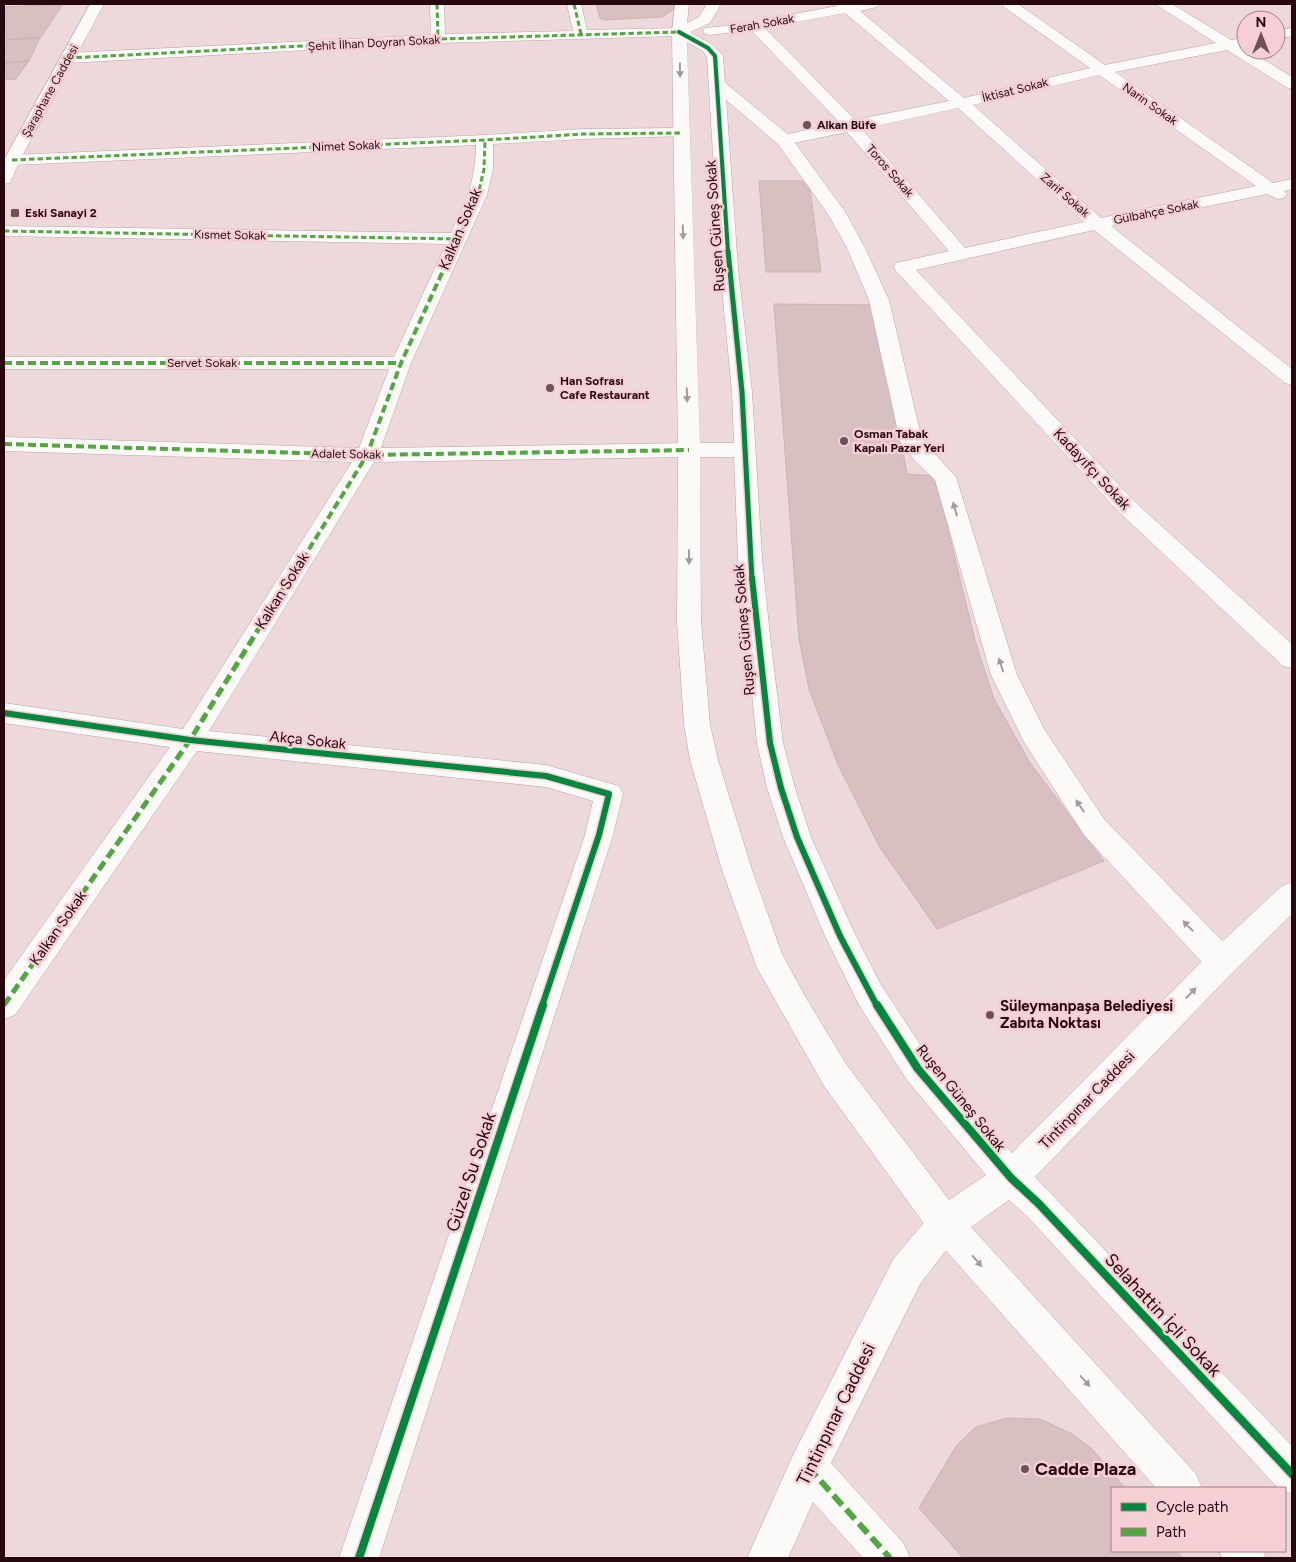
<svg xmlns="http://www.w3.org/2000/svg" width="1296" height="1562" viewBox="0 0 1296 1562" font-family="Figtree,sans-serif">
<rect width="100%" height="100%" fill="#edd8da"/>
<!-- building -->
<path fill="#d8c0c0" stroke="#cdb3b1" d="M 63,4 L 41,37 L 4,40 L 4,13 L 6,7 Z
M 596,4 L 674,4 L 674,9 L 662,17 L 605,20 L 600,18 Z
M 40,38 L 29,61 L 4,63 L 4,40 Z
M 29,61 L 16,79 L 4,80 L 4,63 Z
M 759,181 L 809,181 L 821,272 L 766,272 Z
M 774,304 L 876,305 L 907,474 L 935,476 L 975,641 L 994,699 L 1030,763 L 1104,861 L 937,929 L 879,846 L 838,765 L 809,689 L 799,639 Z
M 1007,1418 L 1040,1419 L 1072,1434 L 1092,1449 L 1125,1488 L 1112,1488 L 1112,1551 L 1177,1551 L 1183,1558 L 963,1558 L 919,1508 L 957,1445 L 976,1427 Z"/>
<g fill="none" stroke-linecap="round" stroke-linejoin="round">
<!-- service casing -->
<g stroke="#bda3a7" stroke-width="1">
<path id="service" d="M 718,80 L 724,82 L 790,136 L 846,213 L 865,248 L 889,300 L 922,440 L 956,477 L 1017,675 L 1044,729 L 1104,819 L 1233,952 L 1237,962 L 1233,972 L 1222,976 L 1211,972 L 1084,835 L 1024,742 L 991,675 L 935,480 L 915,461 L 900,441 L 869,300 L 847,248 L 828,214 L 778,144 L 712,88 L 710,85 L 712,82 Z"/>
</g>
<!-- minor casing -->
<g stroke="#bda3a7" stroke-width="1">
<path id="minor" d="M 430,4 L 444,4 L 445,34 L 573,31 L 567,4 L 581,4 L 587,30 L 679,28 L 684,29 L 686,32 L 684,35 L 679,36 L 438,43 L 68,63 L 63,61 L 60,58 L 63,55 L 68,53 L 431,35 Z
M 836,4 L 879,4 L 877,7 L 860,11 L 964,98 L 1090,68 L 1004,7 L 1002,4 L 1018,4 L 1105,65 L 1216,43 L 1155,4 L 1172,4 L 1231,40 L 1246,38 L 1246,46 L 1243,47 L 1292,77 L 1292,89 L 1286,87 L 1227,50 L 1115,72 L 1273,183 L 1292,179 L 1292,189 L 1284,191 L 1287,194 L 1284,198 L 1278,199 L 1267,194 L 1111,226 L 1292,369 L 1292,385 L 1285,383 L 1094,230 L 916,270 L 1136,503 L 1292,644 L 1292,668 L 1283,666 L 1120,513 L 896,271 L 894,267 L 896,263 L 949,251 L 847,132 L 784,145 L 778,144 L 776,140 L 778,136 L 840,123 L 751,30 L 710,35 L 705,34 L 703,31 L 705,28 L 735,25 L 837,6 ZM 845,13 L 949,101 L 855,120 L 765,28 ZM 1099,75 L 1256,186 L 1101,218 L 973,105 ZM 958,108 L 1084,222 L 965,248 L 862,129 Z
M 1292,28 L 1292,36 L 1276,39 L 1276,31 Z
M 681,128 L 687,130 L 689,133 L 687,136 L 583,139 L 493,144 L 493,169 L 487,195 L 411,363 L 381,448 L 689,443 L 697,445 L 700,450 L 697,455 L 689,457 L 374,462 L 209,731 L 546,765 L 619,786 L 623,794 L 613,835 L 379,1558 L 339,1558 L 585,835 L 593,801 L 546,787 L 197,751 L 15,1015 L 4,1019 L 4,980 L 170,747 L 4,723 L 4,703 L 183,729 L 352,462 L 4,451 L 4,437 L 359,448 L 389,369 L 4,369 L 4,357 L 394,357 L 446,244 L 4,236 L 4,226 L 451,233 C 467,201 475,182 476,145 L 12,165 L 6,164 L 4,160 L 6,156 L 12,155 L 485,135 L 583,129 Z
M 945,1206 L 957,1212 L 963,1224 L 957,1236 L 920,1284 L 831,1463 L 904,1544 L 910,1558 L 863,1558 L 813,1502 L 788,1558 L 747,1558 L 794,1453 L 894,1258 L 933,1212 Z"/>
</g>
<!-- tertiary casing -->
<g stroke="#bda3a7" stroke-width="1">
<path id="tertiary" d="M 90,4 L 104,4 L 20,160 L 10,183 L 4,184 L 4,160 Z
M 675,4 L 689,4 L 687,23 L 699,17 L 707,4 L 721,4 L 710,23 L 690,32 L 713,45 L 723,56 L 738,268 L 752,392 L 762,558 L 770,636 L 783,743 L 795,788 L 811,837 L 853,930 L 881,985 L 929,1058 L 1012,1153 L 1211,952 L 1282,886 L 1292,882 L 1292,914 L 1233,972 L 1035,1177 L 1292,1446 L 1292,1494 L 1285,1491 L 1285,1488 L 1278,1488 L 1027,1216 L 1009,1200 L 971,1227 L 1196,1474 L 1202,1488 L 1156,1488 L 933,1236 L 824,1086 L 757,968 L 722,870 L 690,760 L 684,724 L 677,621 L 678,450 L 672,32 ZM 687,42 L 703,51 L 707,57 L 720,268 L 732,392 L 734,443 L 700,443 ZM 700,457 L 734,457 L 738,558 L 757,743 L 767,788 L 783,837 L 825,936 L 859,1005 L 907,1080 L 986,1175 L 949,1200 L 846,1064 L 806,998 L 782,954 L 752,870 L 718,760 L 710,724 L 701,621 Z
M 1219,1551 L 1263,1551 L 1266,1558 L 1222,1558 Z"/>
</g>
<!-- service -->
<use href="#service" fill="#fcf9f9" fill-rule="evenodd"/>
<!-- minor -->
<use href="#minor" fill="#fcf9f9" fill-rule="evenodd"/>
<!-- tertiary -->
<use href="#tertiary" fill="#fcf9f9" fill-rule="evenodd"/>
<!-- quiet-far3 -->
<path stroke="#53a741" stroke-width="3" stroke-dasharray="5.5 3" stroke-linecap="butt" d="M 437,4 L 438,39
M 574,4 L 581,34
M 68,58 L 438,39 L 679,32
M 12,160 L 485,140 L 583,134 L 681,133
M 4,231 L 457,239
M 452,252 L 478,195 L 484,169 L 485,140"/>
<!-- quiet-far2 -->
<path stroke="#53a741" stroke-width="4" stroke-dasharray="8 4" stroke-linecap="butt" d="M 4,363 L 401,363
M 4,444 L 367,455 L 689,450
M 290,580 L 367,455 L 401,363 L 452,251"/>
<!-- quiet-far1 -->
<path stroke="#53a741" stroke-width="5" stroke-dasharray="10 5" stroke-linecap="butt" d="M 4,1005 L 190,740 L 290,578"/>
<!-- quiet -->
<path stroke="#53a741" stroke-width="6" stroke-dasharray="13 6" stroke-linecap="butt" d="M 808,1467 L 890,1558"/>
<!-- cycleway-far3 casing -->
<g stroke="#f6cfd4" stroke-width="5.5">
<path id="cycleway-far3" d="M 679,32 L 708,48 L 715,56 L 728,252"/>
</g>
<!-- cycleway-far2 casing -->
<g stroke="#f6cfd4" stroke-width="8">
<path id="cycleway-far2" d="M 728,251 L 742,392 L 752,580"/>
</g>
<!-- cycleway-far1 casing -->
<g stroke="#f6cfd4" stroke-width="9">
<path id="cycleway-far1" d="M 752,578 L 770,743 L 781,788 L 797,837 L 840,936 L 877,1006
M 4,713 L 190,740 L 546,776 L 609,794 L 599,835 L 542,1006"/>
</g>
<!-- cycleway casing -->
<g stroke="#f6cfd4" stroke-width="11">
<path id="cycleway" d="M 877,1005 L 918,1069 L 1011,1178 L 1039,1204 L 1292,1474
M 359,1558 L 543,1005"/>
</g>
<!-- cycleway-far3 -->
<use href="#cycleway-far3" stroke="#00873e" stroke-width="4"/>
<!-- cycleway-far2 -->
<use href="#cycleway-far2" stroke="#00873e" stroke-width="5"/>
<!-- cycleway-far1 -->
<use href="#cycleway-far1" stroke="#00873e" stroke-width="6"/>
<!-- cycleway -->
<use href="#cycleway" stroke="#00873e" stroke-width="8"/>
</g>
<!-- one-way arrows -->
<defs><path id="oneway-solid" d="M-6-.8H1V-3.2L6.5 0L1 3.2V.8H-6Z" transform="scale(1.25)"/></defs>
<g fill="#a7999b">
<use href="#oneway-solid" transform="translate(680 70) rotate(89)"/>
<use href="#oneway-solid" transform="translate(683 232) rotate(88)"/>
<use href="#oneway-solid" transform="translate(687 395) rotate(88)"/>
<use href="#oneway-solid" transform="translate(955 509) rotate(-106)"/>
<use href="#oneway-solid" transform="translate(689 557) rotate(90)"/>
<use href="#oneway-solid" transform="translate(1001 665) rotate(-107)"/>
<use href="#oneway-solid" transform="translate(1080 806) rotate(-124)"/>
<use href="#oneway-solid" transform="translate(1188 926) rotate(-134)"/>
<use href="#oneway-solid" transform="translate(1191 993) rotate(-46)"/>
<use href="#oneway-solid" transform="translate(977 1261) rotate(49)"/>
<use href="#oneway-solid" transform="translate(1085 1381) rotate(48)"/>
</g>
<!-- markers -->
<g fill="#6d5156" stroke="#f6cfd4" stroke-width="2">
<circle cx="807" cy="125" r="5"/>
<rect x="10" y="208" width="10" height="10" rx="2.5"/>
<circle cx="550" cy="388" r="5"/>
<circle cx="844" cy="441" r="5"/>
<circle cx="990" cy="1015" r="5"/>
<circle cx="1025" cy="1469" r="5"/>
</g>
<g text-anchor="middle" dominant-baseline="central" stroke-width="5" stroke-linejoin="round" paint-order="stroke">
<!-- far-street labels -->
<g font-size="12" fill="#28080f" stroke="#f6cfd4">
<text transform="translate(762 24) rotate(-10)">Ferah Sokak</text>
<text transform="translate(374 43) rotate(-3)">Şehit İlhan Doyran Sokak</text>
<text transform="translate(1015 90) rotate(-14)">İktisat Sokak</text>
<text transform="translate(50 91) rotate(-61)">Şaraphane Caddesi</text>
<text transform="translate(1150 104) rotate(35)">Narin Sokak</text>
<text transform="translate(346 146) rotate(-2)">Nimet Sokak</text>
<text transform="translate(890 171) rotate(49)">Toros Sokak</text>
<text transform="translate(1065 195) rotate(41)">Zarif Sokak</text>
<text transform="translate(1156 212) rotate(-11)">Gülbahçe Sokak</text>
<text transform="translate(230 235) rotate(1)">Kısmet Sokak</text>
<text x="202" y="363">Servet Sokak</text>
<text transform="translate(346 454) rotate(1)">Adalet Sokak</text>
</g>
<!-- far-poi labels -->
<g font-size="12" font-weight="bold" fill="#28080f" stroke="#f6cfd4" text-anchor="start">
<text x="817" y="125">Alkan Büfe</text>
<text x="25" y="213">Eski Sanayi 2</text>
<text x="560" y="381">Han Sofrası<tspan x="560" dy="14">Cafe Restaurant</tspan></text>
<text x="854" y="434">Osman Tabak<tspan x="854" dy="14">Kapalı Pazar Yeri</tspan></text>
</g>
<!-- street labels -->
<g font-size="15" fill="#28080f" stroke="#f6cfd4">
<text transform="translate(715 226) rotate(-94)">Ruşen Güneş Sokak</text>
<text transform="translate(460 229) rotate(-67)">Kalkan Sokak</text>
<text transform="translate(1092 469) rotate(47)">Kadayıfçı Sokak</text>
<text transform="translate(282 591) rotate(-58)">Kalkan Sokak</text>
<text transform="translate(744 630) rotate(-95)">Ruşen Güneş Sokak</text>
<text transform="translate(308 740) rotate(6)">Akça Sokak</text>
<text transform="translate(58 928) rotate(-55)">Kalkan Sokak</text>
<text transform="translate(961 1098) rotate(51)">Ruşen Güneş Sokak</text>
<text transform="translate(1087 1100) rotate(-46)">Tintinpınar Caddesi</text>
</g>
<!-- poi labels -->
<g font-size="15" font-weight="bold" fill="#28080f" stroke="#f6cfd4" text-anchor="start">
<text x="1000" y="1006">Süleymanpaşa Belediyesi<tspan x="1000" dy="17">Zabıta Noktası</tspan></text>
</g>
<!-- near-street labels -->
<g font-size="18" fill="#28080f" stroke="#f6cfd4">
<text transform="translate(471 1172) rotate(-72)">Güzel Su Sokak</text>
<text transform="translate(1163 1315) rotate(47)">Selahattin İçli Sokak</text>
<text transform="translate(836 1414) rotate(-64)">Tintinpınar Caddesi</text>
</g>
<!-- near-poi labels -->
<g font-size="18" font-weight="bold" fill="#28080f" stroke="#f6cfd4" text-anchor="start">
<text x="1035" y="1469">Cadde Plaza</text>
</g>
</g>
<!-- border -->
<rect width="1296" height="1562" fill="none" stroke="#28080f" stroke-width="10"/>
<!-- legend -->
<rect x="1111" y="1487" width="175" height="65" fill="#f6cfd4" stroke="#a47f85"/>
<rect x="1121" y="1503" width="25" height="8" fill="#00873e" stroke="#a47f85"/>
<text x="1156" y="1512" font-size="15" fill="#28080f">Cycle path</text>
<rect x="1121" y="1528" width="25" height="8" fill="#53a741" stroke="#a47f85"/>
<text x="1156" y="1537" font-size="15" fill="#28080f">Path</text>
<!-- north arrow -->
<g transform="translate(1261 35)"><circle r="24" fill="#f6cfd4" stroke="#a47f85"/>
<path d="M0-4L9 19L0 12L-9 19Z" fill="#6d5156"/>
<text y="-8" font-size="14" font-weight="bold" text-anchor="middle" fill="#28080f">N</text>
</g>
</svg>
